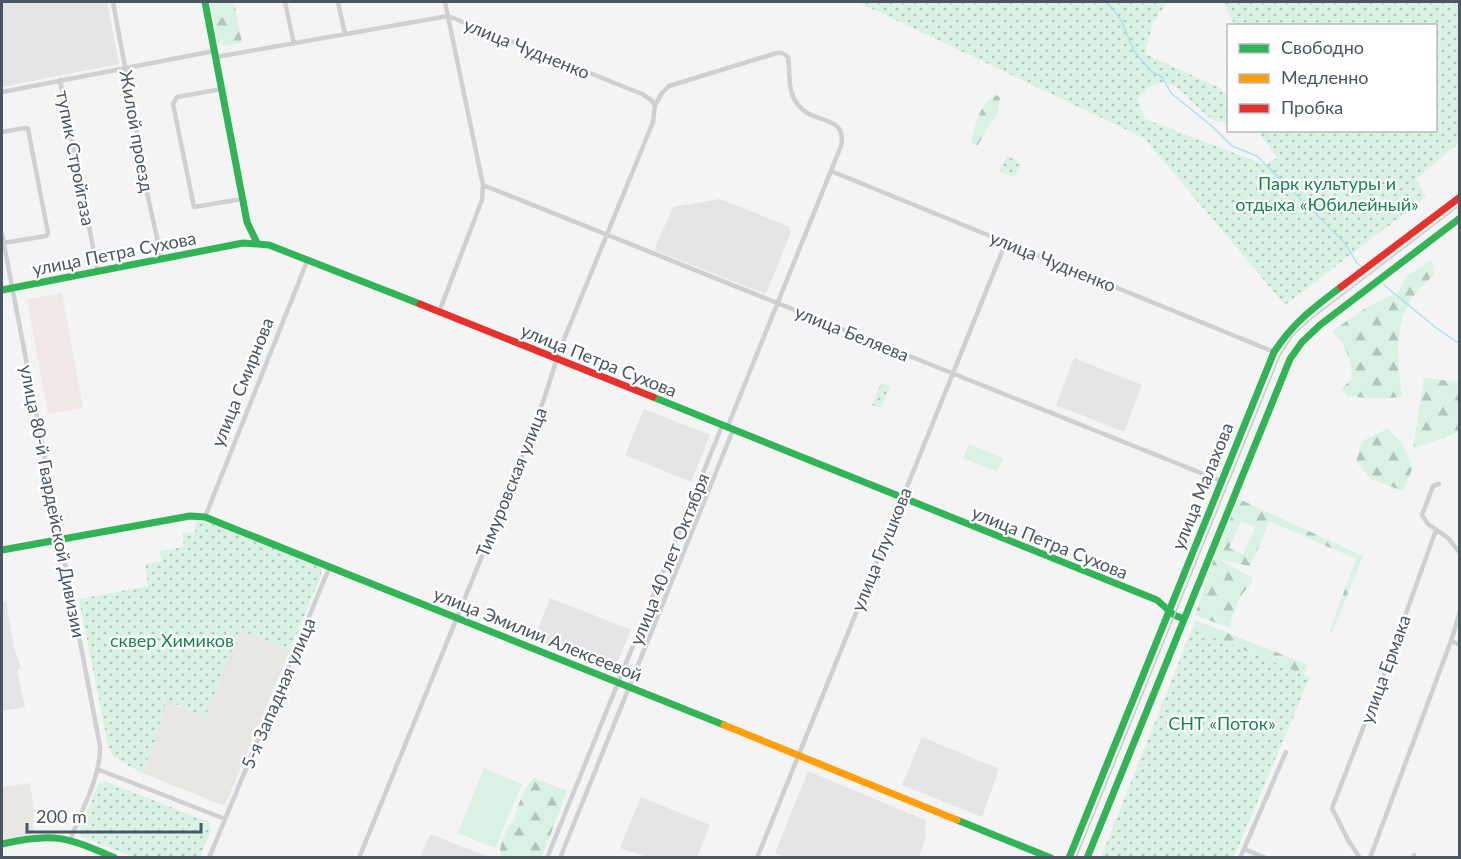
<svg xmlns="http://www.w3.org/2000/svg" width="1461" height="859" viewBox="0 0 1461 859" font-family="Lato,sans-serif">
<defs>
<pattern id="forest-firs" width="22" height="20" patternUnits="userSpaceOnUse" patternTransform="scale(1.5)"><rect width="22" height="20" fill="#d9f2e3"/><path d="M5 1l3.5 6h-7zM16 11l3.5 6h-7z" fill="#b2c7bb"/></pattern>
<pattern id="park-dots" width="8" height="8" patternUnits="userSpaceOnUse" patternTransform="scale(1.5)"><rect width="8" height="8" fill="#d9f2e3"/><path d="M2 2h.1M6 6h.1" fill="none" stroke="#b2c7bb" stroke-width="1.8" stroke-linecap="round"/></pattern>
</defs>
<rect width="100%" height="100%" fill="#f4f4f4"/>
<!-- commercial -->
<path fill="#e8e7e3" d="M 240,630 L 290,650 L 226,803 L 222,805 L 142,773 L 154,744 L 166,699 L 174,702 L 177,706 L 205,716 Z
M 30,783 L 34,809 L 33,834 L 2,839 L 2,787 Z"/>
<!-- education -->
<path fill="#e6e5e6" d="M 2,2 L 107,2 L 119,64 L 2,87 Z
M 720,199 L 788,226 L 791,232 L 766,294 L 654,250 L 673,207 Z
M 1074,358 L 1142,385 L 1124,432 L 1056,405 Z
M 644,409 L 710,435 L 691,482 L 625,455 Z
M 550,598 L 631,630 L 614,671 L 534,639 Z
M 6,601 L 14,648 L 21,668 L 17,670 L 25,707 L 2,711 L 2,602 Z
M 922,737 L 999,769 L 982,817 L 902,785 Z
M 808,771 L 925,820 L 926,837 L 919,857 L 787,858 L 775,853 Z
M 641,797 L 710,825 L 697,857 L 647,857 L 620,848 Z
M 430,834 L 489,857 L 420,857 Z"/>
<!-- medical -->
<path fill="#f1e7e6" d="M 62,293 L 83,408 L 48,414 L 27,299 Z"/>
<!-- grass -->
<path fill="#d9f2e3" d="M 969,444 L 1003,458 L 997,472 L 963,458 Z
M 484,768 L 522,784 L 495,848 L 458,833 Z"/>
<!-- forest -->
<path fill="url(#forest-firs)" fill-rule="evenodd" d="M 211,2 L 234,2 L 242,43 L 224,46 L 218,42 Z
M 997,95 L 1000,98 L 998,113 L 984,133 L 978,145 L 972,144 C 971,135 981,106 988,100 C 991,98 994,97 997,95 Z
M 1432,260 L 1434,274 C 1426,283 1416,292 1409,303 C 1393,331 1398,367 1402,397 L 1375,399 L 1348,396 L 1341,389 L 1352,379 C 1352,359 1346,346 1332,331 L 1369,306 L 1399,292 L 1405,277 Z
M 1424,377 L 1459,383 L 1459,432 L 1413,449 Z
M 1387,429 L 1402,443 L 1413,467 L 1403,491 L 1371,479 L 1356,462 L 1362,441 Z
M 1239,499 L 1363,556 L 1332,633 L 1329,633 L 1356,559 L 1269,521 L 1256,554 L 1249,566 L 1219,559 L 1252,578 L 1252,583 C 1238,595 1233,611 1230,628 L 1195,615 L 1216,552 ZM 1241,521 L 1255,527 L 1243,554 L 1229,548 Z
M 1195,620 L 1308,665 L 1304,675 L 1192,629 Z
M 534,778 L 567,791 L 542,857 L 501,857 C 498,848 504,834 510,825 C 513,820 513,823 515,817 C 519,803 523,788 534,778 Z"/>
<!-- park -->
<path fill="url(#park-dots)" d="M 858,2 L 1167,2 L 1152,25 L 1145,54 L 1218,87 L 1228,96 L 1228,123 C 1224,122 1218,122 1214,120 C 1187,105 1169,58 1138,99 L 1145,119 L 1265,165 L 1277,158 L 1258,131 L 1436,130 L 1436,26 L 1235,25 L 1223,2 L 1454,2 L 1460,8 L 1459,143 L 1416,179 L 1426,197 L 1285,305 L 1144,138 Z
M 1007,156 L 1021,163 L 1021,167 L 1015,177 L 1000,173 L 1000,169 Z
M 881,383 L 890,386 L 881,408 L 872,405 Z
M 196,521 L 212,524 L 318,566 L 321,569 L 321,576 L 290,650 L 240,630 L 205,717 L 166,700 L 154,744 L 142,773 C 132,767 114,760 109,750 L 79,599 L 148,586 L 145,564 L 162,561 L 160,551 L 184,547 L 182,533 L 195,532 Z
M 1192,629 L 1310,677 L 1234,857 L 1101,857 Z
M 104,781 L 209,822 L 211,830 L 200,857 L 134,857 L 82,837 L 80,833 L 80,829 L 98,785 Z"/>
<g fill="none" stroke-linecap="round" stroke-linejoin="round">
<!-- stream -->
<path stroke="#aee2f0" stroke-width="1.5" d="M 1107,2 L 1121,20 L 1134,51 L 1151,71 L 1162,77 L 1171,93 L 1214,128 L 1232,146 L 1257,156 L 1344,242 L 1357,263 L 1362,267
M 1384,285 L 1435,327 L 1460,344"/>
<!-- street -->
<path stroke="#ced0d2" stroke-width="4.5" d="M 113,2 L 141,154 L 141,166 L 162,260
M 285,2 L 294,44
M 338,2 L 345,34
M 216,57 L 448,16 L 642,94 L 650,99 L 655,105
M 60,80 L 98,272
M 222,89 L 177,97 L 173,104 L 194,207 L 242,199
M 2,92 L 214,51
M 655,105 L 662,93 L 669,86 L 777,53 L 782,53 L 788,57 C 791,74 786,91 799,106 C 813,124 848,115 841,146 L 727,428
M 2,132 L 25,128 L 28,129 L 48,233 L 46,236 L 3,243
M 831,171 L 1274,352
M 483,185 L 1221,481
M 2,234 L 100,746 C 101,777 81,811 70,840
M 439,312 L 482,200 L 483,185 L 445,2
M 1439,484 L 1433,486 L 1422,515 L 1428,524 L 1448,538 L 1460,553
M 205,517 L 308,259
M 1451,641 L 1460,645
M 97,769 L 225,819
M 1244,849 L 1266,858
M 209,858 L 330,566
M 359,858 L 504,502 L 544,399 L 560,349 L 653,122 L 655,105
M 547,858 L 722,426
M 560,858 L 733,430
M 757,858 L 1006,242
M 1240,858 L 1286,752
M 1360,858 L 1348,840 L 1332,808 L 1383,677 L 1436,530
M 1370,858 L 1451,641 L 1460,612
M 1413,858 L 1414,855"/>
<!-- fast -->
<path stroke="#30b455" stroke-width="7" d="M 205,2 L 247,222 L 257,243
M 2,290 L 243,243 L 269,245 L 420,304
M 653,397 L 1157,600 L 1174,615 L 1184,619
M 2,550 L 190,516 L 205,517 L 724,725
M 957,820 L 1051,858
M 2,844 C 54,832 67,837 115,858
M 1069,858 L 1274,352 C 1293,323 1313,308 1341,287
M 1087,858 L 1290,359 L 1302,342 L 1320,325 L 1460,218"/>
<!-- slow -->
<path stroke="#ff9f0a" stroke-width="7" d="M 724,725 L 957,820"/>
<!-- jam -->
<path stroke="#e5322d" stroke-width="7" d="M 1341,287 L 1460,197
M 420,304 L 653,397"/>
<!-- tram -->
<path stroke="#c9cacc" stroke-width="1.5" d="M 1076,858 L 1280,355 L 1293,335 L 1312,318 L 1460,205"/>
</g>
<g text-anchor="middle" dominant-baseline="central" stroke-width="4.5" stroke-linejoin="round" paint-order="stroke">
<!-- street labels -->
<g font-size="18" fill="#4a5661" stroke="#fff">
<text transform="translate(527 48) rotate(22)">улица Чудненко</text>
<text transform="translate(137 131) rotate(80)">Жилой проезд</text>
<text transform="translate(76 158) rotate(79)">тупик Стройгаза</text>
<text transform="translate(114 253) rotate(-11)">улица Петра Сухова</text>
<text transform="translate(1053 261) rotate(22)">улица Чудненко</text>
<text transform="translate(852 333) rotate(22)">улица Беляева</text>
<text transform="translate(599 360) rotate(22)">улица Петра Сухова</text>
<text transform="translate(242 382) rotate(-68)">улица Смирнова</text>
<text transform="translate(511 482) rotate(-68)">Тимуровская улица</text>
<text transform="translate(1202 486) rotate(-68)">улица Малахова</text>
<text transform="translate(53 501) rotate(79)">улица 80-й Гвардейской Дивизии</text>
<text transform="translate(1050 542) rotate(22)">улица Петра Сухова</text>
<text transform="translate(881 549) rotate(-68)">улица Глушкова</text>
<text transform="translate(669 559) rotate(-68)">улица 40 лет Октября</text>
<text transform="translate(538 634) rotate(22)">улица Эмилии Алексеевой</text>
<text transform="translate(1385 669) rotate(-70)">улица Ермака</text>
<text transform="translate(278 693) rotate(-67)">5-я Западная улица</text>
</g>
<!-- park labels -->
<g font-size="18" fill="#17864f" stroke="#fff">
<text x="1327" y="183">Парк культуры и<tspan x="1327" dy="21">отдыха «Юбилейный»</tspan></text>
<text x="172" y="640">сквер Химиков</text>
<text x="1222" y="723">СНТ «Поток»</text>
</g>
</g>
<!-- border -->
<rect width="1461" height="859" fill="none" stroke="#4a5661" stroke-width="6"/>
<!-- legend -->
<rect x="1227" y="24" width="210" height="108" fill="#ffffff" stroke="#b7bbc0" stroke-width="1.5"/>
<rect x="1239" y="44" width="30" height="9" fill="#30b455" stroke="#b7bbc0" stroke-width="1.5"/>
<text x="1281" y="54" font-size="18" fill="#4a5661">Свободно</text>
<rect x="1239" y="74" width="30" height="9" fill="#ff9f0a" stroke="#b7bbc0" stroke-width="1.5"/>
<text x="1281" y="84" font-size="18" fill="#4a5661">Медленно</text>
<rect x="1239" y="104" width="30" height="9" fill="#e5322d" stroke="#b7bbc0" stroke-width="1.5"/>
<text x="1281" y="114" font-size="18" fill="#4a5661">Пробка</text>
<!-- scale -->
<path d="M27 823v9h174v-9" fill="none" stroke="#4a5661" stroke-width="3"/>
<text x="36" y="823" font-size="18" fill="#4a5661" stroke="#ffffff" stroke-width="4.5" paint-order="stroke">200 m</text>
</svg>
